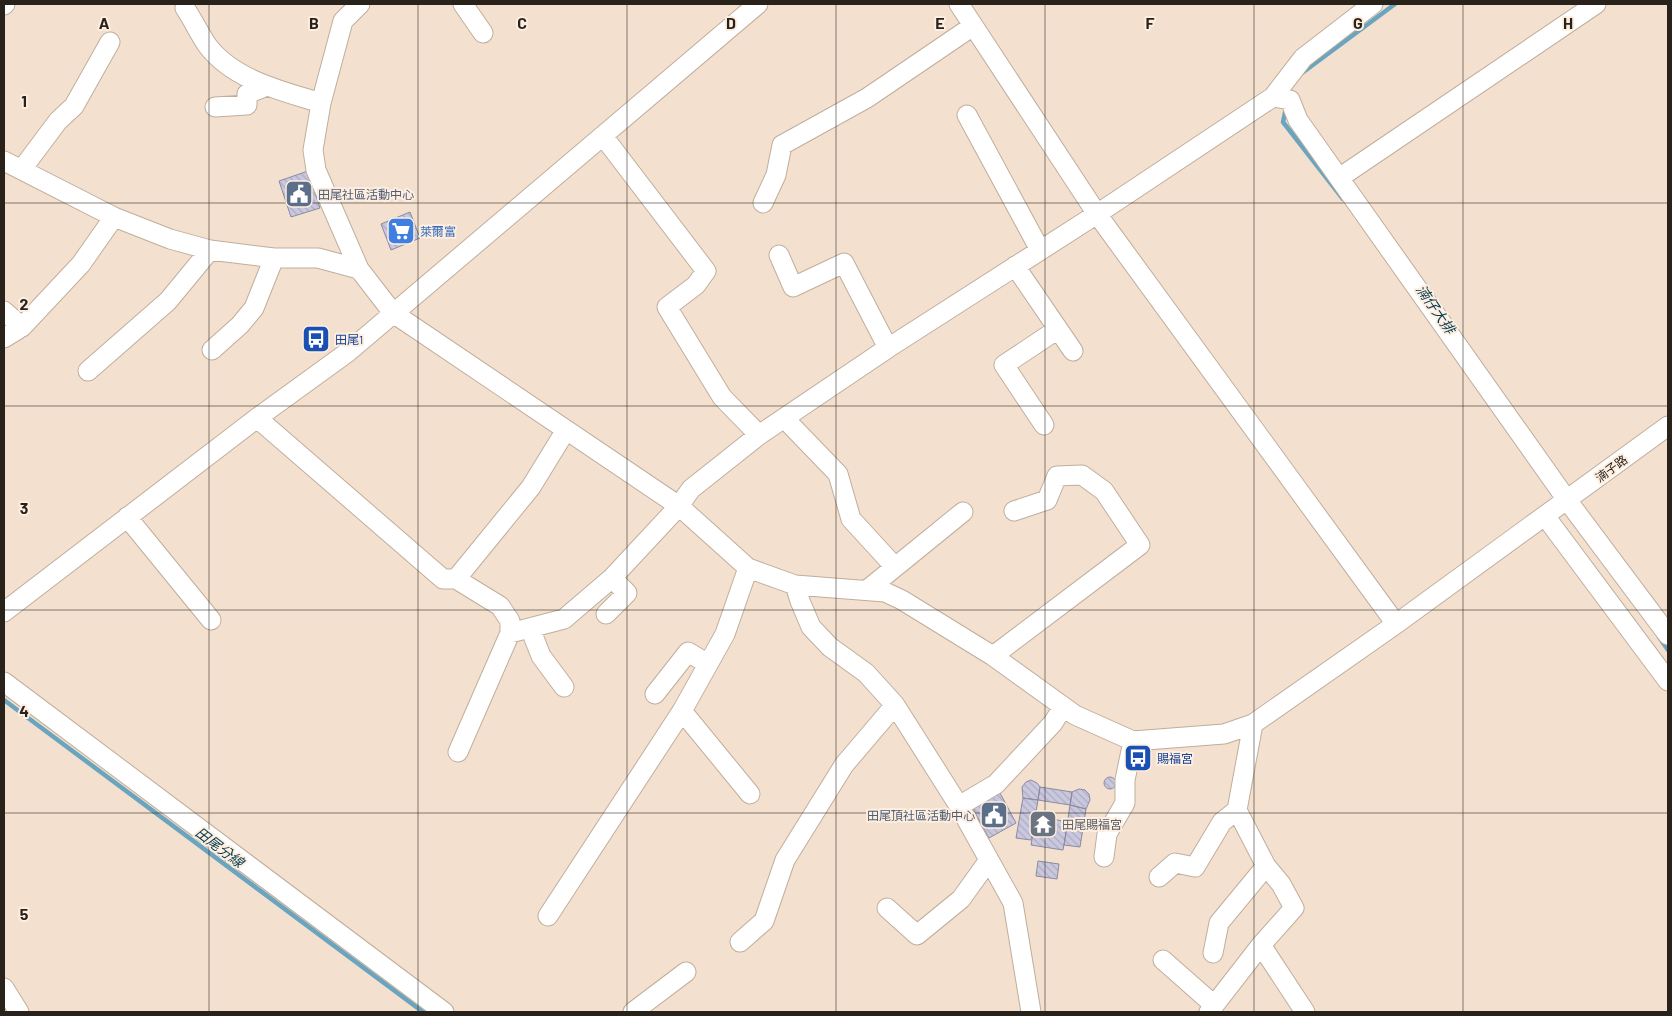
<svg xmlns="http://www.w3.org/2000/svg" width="1672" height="1016" viewBox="0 0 1672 1016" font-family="Barlow,'Noto Sans TC',sans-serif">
<defs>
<pattern id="building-back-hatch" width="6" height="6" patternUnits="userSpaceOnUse" patternTransform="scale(1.25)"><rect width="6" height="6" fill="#cac8df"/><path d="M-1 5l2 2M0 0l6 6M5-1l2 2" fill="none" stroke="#aeacbf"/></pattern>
</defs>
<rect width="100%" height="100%" fill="#f3e0ce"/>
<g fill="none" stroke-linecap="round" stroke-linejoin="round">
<!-- stream -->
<path stroke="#6aa4bf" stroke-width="4.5" d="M 1302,73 L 1395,4
M 1286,108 L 1283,122 L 1343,199
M 1659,637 L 1668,650
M 4,700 L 423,1012"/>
</g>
<!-- building -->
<path fill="url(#building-back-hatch)" stroke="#8d8ba1" d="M 308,171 L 320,208 L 291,217 L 279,181 Z
M 410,212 L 420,238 L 391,250 L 381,224 Z
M1104 783a6 6 0 1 1 12 0a6 6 0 1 1-12 0Z
M 1031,780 L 1037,783 L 1040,787 L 1038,800 L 1023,798 L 1022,787 L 1026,782 Z
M 1040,787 L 1072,792 L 1070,805 L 1038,800 Z
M 1079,789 L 1085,790 L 1089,794 L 1090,800 L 1086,809 L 1070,805 L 1072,792 Z
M 1000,793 L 1016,823 L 989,838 L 972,807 Z
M 1023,798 L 1038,800 L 1031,840 L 1016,838 Z
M 1070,805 L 1086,809 L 1080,847 L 1064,845 Z
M 1036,816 L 1068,822 L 1063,850 L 1031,845 Z
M 1038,861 L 1059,864 L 1057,879 L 1036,876 Z"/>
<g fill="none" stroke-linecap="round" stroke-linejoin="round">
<!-- minor casing -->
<g stroke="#c0ae9d" stroke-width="21">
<path id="minor" d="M 360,4 L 343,21 L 321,103 L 313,150 L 316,170 L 359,269 L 393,313 L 679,506 L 748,568 L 795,585 L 885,592 L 902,600 L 993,656 L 1075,715 L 1133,741 L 1224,734 L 1253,724 L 1396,624 L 1668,426
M 463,4 L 483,33
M 959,4 L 1097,214 L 1396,624
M 4,5 L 5,4
M 185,8 C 193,20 199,33 207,45 C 233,80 282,91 321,103
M 1273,97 L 1290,100 L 1298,120 L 1567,500 L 1668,635
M 215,107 L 247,105 L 247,94 L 267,86
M 967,115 L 1040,250
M 603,136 L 706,271 L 696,285 L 667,307 L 722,397 L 759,435
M 4,161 L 114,217 L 170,239 L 210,250 L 274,258 L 318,258 L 359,269
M 22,169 L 58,121 L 74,106 L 110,42
M 1339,178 L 1596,4
M 763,203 L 776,175 L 782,145 L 867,98 L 973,26
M 779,255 L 793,287 L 844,263 L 888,348
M 1015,266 L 1073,351
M 4,311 L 22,327
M 4,338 L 22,327 L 81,264 L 114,217
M 212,350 L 240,325 L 254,308 L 274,258
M 88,371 L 168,301 L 210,250
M 257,418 L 443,579 L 456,579 L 500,606 L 510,621 L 510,633 L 564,619 L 612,578 L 679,506 L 691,489 L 759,435 L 888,348 L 1097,214 L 1273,97 L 1303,58 L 1373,4
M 784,418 L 838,474 L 851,519 L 895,567
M 1044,425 L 1004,365 L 1058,329
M 1545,516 L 1668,681
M 127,517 L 211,620
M 456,579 L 531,487 L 566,430
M 795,585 L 800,601 L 811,627 L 830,647 L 866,673 L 895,705 L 959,806 L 996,784 L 1053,723 L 1063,707
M 867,590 L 963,512
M 4,612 L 257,418 L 348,352 L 758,4
M 606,614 L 627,593 L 612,578
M 530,628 L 541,656 L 564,687
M 993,656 L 1140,545 L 1104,491 L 1082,475 L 1057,476 L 1047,500 L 1014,511
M 4,682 L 444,1012
M 655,694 L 688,652 L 708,664
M 682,711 L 750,794
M 1253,724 L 1237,810 L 1266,866 L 1281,884 L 1294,908 L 1261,945 L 1305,1012
M 458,752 L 510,633
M 959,806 L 1013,903 L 1031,1012
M 1104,857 L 1107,834 L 1125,803 L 1125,780 L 1133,741
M 1159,877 L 1175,863 L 1195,867 L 1222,822 L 1237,810
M 887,908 L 917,935 L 961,899 L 989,860
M 548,916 L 682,711 L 725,634 L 748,568
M 740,942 L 764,921 L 785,860 L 844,765 L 895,705
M 1213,953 L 1219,923 L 1266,866
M 1163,960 L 1214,1005
M 4,988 L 19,1012
M 633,1012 L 686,972
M 1209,1012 L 1261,945"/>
</g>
<!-- minor -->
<use href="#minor" stroke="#fff" stroke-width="19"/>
</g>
<!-- grid -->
<path fill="none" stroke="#28221b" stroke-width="1" stroke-opacity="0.55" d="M 209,4 L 209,1012M 418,4 L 418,1012M 627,4 L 627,1012M 836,4 L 836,1012M 1045,4 L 1045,1012M 1254,4 L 1254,1012M 1463,4 L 1463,1012M 4,203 L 1668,203M 4,406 L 1668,406M 4,610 L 1668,610M 4,813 L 1668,813"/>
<!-- icons -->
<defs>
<g id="civic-square" transform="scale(1.4375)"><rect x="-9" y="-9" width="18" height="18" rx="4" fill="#5c6f8a" stroke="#fdeee0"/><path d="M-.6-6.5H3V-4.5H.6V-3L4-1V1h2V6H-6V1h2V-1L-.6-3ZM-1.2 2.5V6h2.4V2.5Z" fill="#fff"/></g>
<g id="supermarket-square" transform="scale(1.4375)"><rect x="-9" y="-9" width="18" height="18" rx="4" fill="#3f7fe0" stroke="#fdeee0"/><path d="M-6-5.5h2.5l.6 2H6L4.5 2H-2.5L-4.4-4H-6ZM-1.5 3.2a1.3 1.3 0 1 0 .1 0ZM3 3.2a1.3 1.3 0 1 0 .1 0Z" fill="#fff"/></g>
<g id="bus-square" transform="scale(1.4375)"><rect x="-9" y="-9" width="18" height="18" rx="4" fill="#1a4fb4" stroke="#fdeee0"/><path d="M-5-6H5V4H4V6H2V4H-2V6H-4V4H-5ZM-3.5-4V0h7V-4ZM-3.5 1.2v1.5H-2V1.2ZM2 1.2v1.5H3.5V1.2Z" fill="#fff"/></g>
<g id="temple-square" transform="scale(1.4375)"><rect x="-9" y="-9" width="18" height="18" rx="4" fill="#6b7280" stroke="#fdeee0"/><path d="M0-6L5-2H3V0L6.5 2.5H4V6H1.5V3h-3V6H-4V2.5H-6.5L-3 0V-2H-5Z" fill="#fff"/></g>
</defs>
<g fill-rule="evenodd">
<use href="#civic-square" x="299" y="194"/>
<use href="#supermarket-square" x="401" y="231"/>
<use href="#bus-square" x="316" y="339"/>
<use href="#bus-square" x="1138" y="758"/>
<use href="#civic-square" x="994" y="815"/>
<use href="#temple-square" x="1043" y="824"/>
</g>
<g text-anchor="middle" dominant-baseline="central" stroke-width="4" stroke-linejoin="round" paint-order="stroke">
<!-- service labels -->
<g font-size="12" fill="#4e5e75" stroke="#fdeee0" text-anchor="start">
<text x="318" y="194">田尾社區活動中心</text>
<text x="975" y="815" text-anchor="end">田尾頂社區活動中心</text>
</g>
<!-- shop labels -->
<g font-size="12" fill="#366cbe" stroke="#fdeee0" text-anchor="start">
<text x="420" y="231">萊爾富</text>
</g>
<!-- transit labels -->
<g font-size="12" fill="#164399" stroke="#fdeee0" text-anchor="start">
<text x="335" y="339">田尾1</text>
<text x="1157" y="758">賜福宮</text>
</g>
<!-- street labels -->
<g font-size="12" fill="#28221b" stroke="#fdeee0">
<text transform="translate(1611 468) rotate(-36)">湳子路</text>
</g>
<!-- worship labels -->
<g font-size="12" fill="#5b616d" stroke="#fdeee0" text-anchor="start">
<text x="1062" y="824">田尾賜福宮</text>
</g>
<!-- water labels -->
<g font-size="14" font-style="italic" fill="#01384b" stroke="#fdeee0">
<text transform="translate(1436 309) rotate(55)">湳仔大排</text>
<text transform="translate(220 847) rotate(37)">田尾分線</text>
</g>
</g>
<g font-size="16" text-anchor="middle" font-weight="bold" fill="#28221b" stroke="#fdeee0" stroke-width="4" stroke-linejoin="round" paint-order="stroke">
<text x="104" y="29">A</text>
<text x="314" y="29">B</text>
<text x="522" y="29">C</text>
<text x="731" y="29">D</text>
<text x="940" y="29">E</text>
<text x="1150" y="29">F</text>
<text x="1358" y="29">G</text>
<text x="1568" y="29">H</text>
<text x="24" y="107">1</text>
<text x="24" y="310">2</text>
<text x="24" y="514">3</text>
<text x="24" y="717">4</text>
<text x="24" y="920">5</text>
</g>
<!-- border -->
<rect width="1672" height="1016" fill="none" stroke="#28221b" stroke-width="10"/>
</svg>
